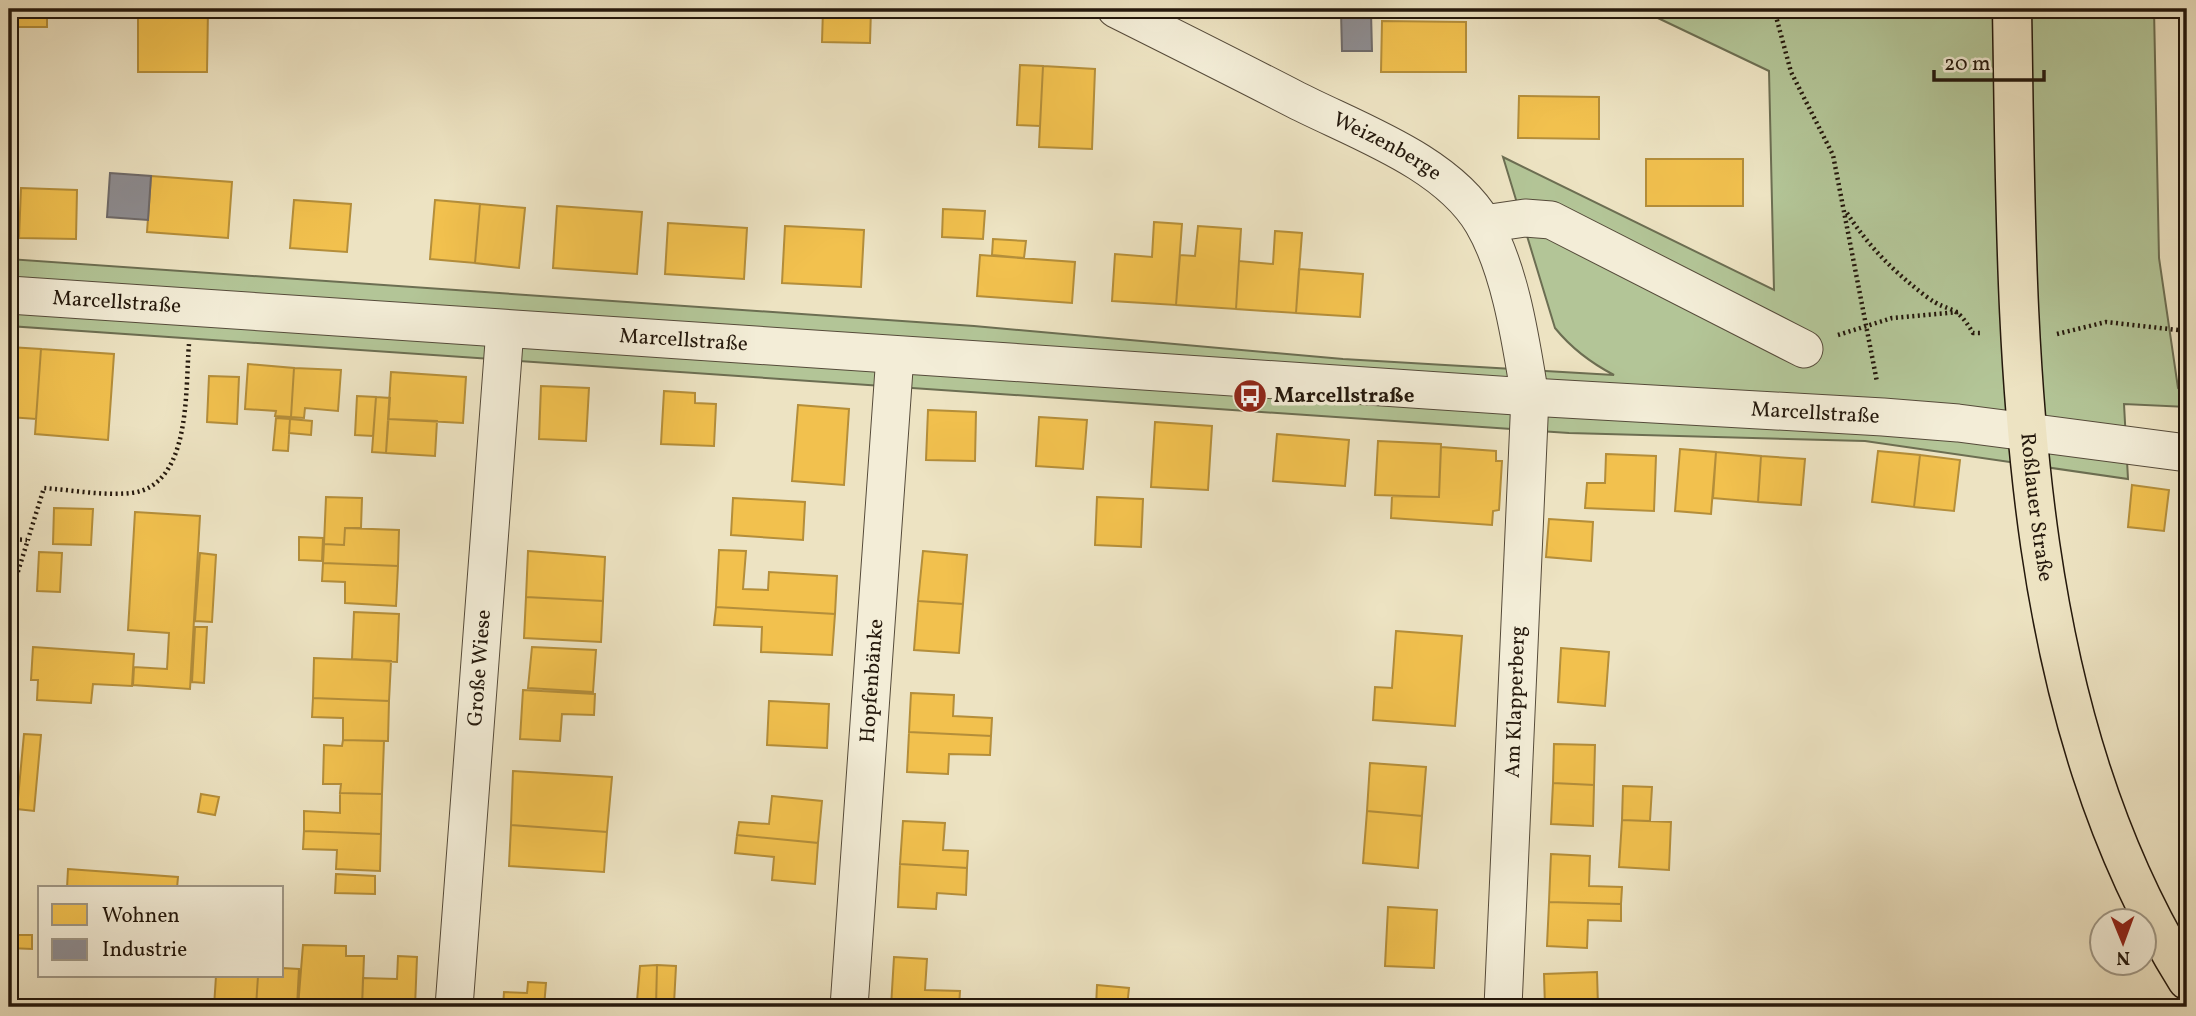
<svg xmlns="http://www.w3.org/2000/svg" width="2196" height="1016" viewBox="0 0 2196 1016" font-family="Vollkorn,serif">
<rect width="100%" height="100%" fill="#ede3c2"/>
<filter id="stains"><feTurbulence type="fractalNoise" baseFrequency=".00286" numOctaves="4"/><feColorMatrix values="0 0 0 0 .2 0 0 0 0 .09 0 0 0 0 .02 0 0 0 .5 -.17"/></filter>
<radialGradient id="worn" r=".72"><stop offset=".6" stop-color="#630" stop-opacity="0"/><stop offset="1" stop-color="#630" stop-opacity=".3"/></radialGradient>
<!-- green -->
<path fill="#b3c597" stroke="#6c6e52" stroke-width="2" d="M 1639,9 L 2154,9 L 2159,258 L 2178,388 L 2187,396 L 2187,407 L 2124,404 L 2128,479 L 1865,441 L 1569,433 L 9,326 L 9,259 L 974,326 L 1343,359 L 1614,375 C 1591,363 1572,349 1555,328 L 1503,157 L 1774,290 L 1769,71 Z"/>
<!-- homes -->
<path fill="#f2c14e" stroke="#b48e3a" stroke-width="2" d="M 9,9 L 47,9 L 47,27 L 9,27 Z
M 138,9 L 208,9 L 207,72 L 138,72 Z
M 823,9 L 871,9 L 870,43 L 822,42 Z
M 1382,21 L 1466,22 L 1466,72 L 1381,72 Z
M 1020,65 L 1043,66 L 1040,126 L 1017,125 Z
M 1043,66 L 1095,69 L 1092,149 L 1039,147 Z
M 1519,96 L 1599,97 L 1599,139 L 1518,138 Z
M 1646,159 L 1743,159 L 1743,206 L 1646,206 Z
M 151,176 L 232,182 L 228,238 L 147,232 Z
M 21,188 L 77,190 L 76,239 L 19,238 Z
M 294,200 L 351,204 L 347,252 L 290,248 Z
M 435,200 L 480,204 L 475,263 L 430,259 Z
M 480,204 L 525,208 L 519,268 L 475,263 Z
M 557,206 L 642,212 L 637,274 L 553,268 Z
M 943,209 L 985,211 L 983,239 L 942,237 Z
M 1154,222 L 1182,224 L 1176,305 L 1112,301 L 1115,254 L 1152,257 Z
M 668,223 L 747,228 L 744,279 L 665,274 Z
M 785,226 L 864,230 L 861,287 L 782,283 Z
M 1198,226 L 1241,229 L 1236,309 L 1176,305 L 1180,255 L 1195,256 Z
M 1275,231 L 1302,233 L 1296,313 L 1236,309 L 1239,261 L 1273,264 Z
M 993,239 L 1026,241 L 1024,258 L 992,255 Z
M 980,255 L 1075,262 L 1072,303 L 977,296 Z
M 1299,269 L 1363,274 L 1360,317 L 1296,313 Z
M 9,347 L 41,349 L 36,419 L 9,417 Z
M 41,349 L 114,354 L 108,440 L 35,434 Z
M 248,364 L 294,368 L 291,417 L 275,416 L 276,411 L 245,409 Z
M 294,368 L 341,370 L 338,411 L 305,408 L 304,418 L 291,417 Z
M 391,372 L 466,377 L 463,423 L 388,419 Z
M 209,376 L 239,377 L 237,424 L 207,422 Z
M 541,386 L 589,388 L 586,441 L 539,439 Z
M 664,391 L 695,393 L 695,403 L 716,404 L 714,446 L 661,444 Z
M 357,396 L 376,397 L 373,436 L 355,435 Z
M 376,397 L 390,398 L 386,453 L 372,452 Z
M 798,405 L 849,409 L 844,485 L 792,481 Z
M 928,410 L 976,412 L 975,461 L 926,460 Z
M 1039,417 L 1087,420 L 1083,469 L 1036,466 Z
M 276,418 L 290,419 L 288,451 L 273,450 Z
M 290,419 L 312,421 L 311,435 L 289,433 Z
M 388,419 L 437,421 L 435,456 L 386,453 Z
M 1155,422 L 1212,426 L 1208,490 L 1151,487 Z
M 1277,434 L 1349,440 L 1345,486 L 1273,481 Z
M 1378,441 L 1441,444 L 1439,497 L 1375,495 Z
M 1441,447 L 1496,451 L 1496,461 L 1502,461 L 1499,510 L 1493,511 L 1492,525 L 1391,518 L 1392,496 L 1439,497 Z
M 1680,449 L 1716,452 L 1711,514 L 1675,511 Z
M 1878,451 L 1920,455 L 1914,507 L 1872,502 Z
M 1716,452 L 1761,456 L 1758,502 L 1713,498 Z
M 1606,454 L 1656,456 L 1654,511 L 1585,508 L 1587,483 L 1605,483 Z
M 1920,455 L 1960,460 L 1954,511 L 1914,507 Z
M 1761,456 L 1805,459 L 1801,505 L 1758,502 Z
M 2132,485 L 2169,490 L 2164,531 L 2128,527 Z
M 326,497 L 362,498 L 361,528 L 345,528 L 344,545 L 324,544 Z
M 1097,497 L 1143,499 L 1141,547 L 1095,545 Z
M 733,498 L 805,502 L 803,540 L 731,535 Z
M 54,508 L 93,509 L 91,545 L 53,544 Z
M 135,512 L 200,516 L 190,689 L 133,685 L 134,667 L 167,669 L 169,633 L 128,630 Z
M 1549,519 L 1593,522 L 1591,561 L 1546,557 Z
M 345,528 L 399,530 L 398,566 L 323,563 L 324,544 L 344,545 Z
M 299,537 L 323,538 L 322,561 L 299,560 Z
M 719,550 L 746,551 L 743,589 L 768,590 L 769,572 L 837,576 L 835,614 L 716,607 Z
M 528,551 L 605,557 L 603,601 L 526,597 Z
M 923,551 L 967,555 L 963,604 L 918,601 Z
M 39,552 L 62,553 L 60,592 L 37,591 Z
M 200,553 L 216,555 L 212,622 L 195,621 Z
M 323,563 L 398,566 L 396,606 L 345,603 L 345,582 L 322,581 Z
M 526,597 L 603,601 L 601,642 L 524,638 Z
M 918,601 L 963,604 L 959,653 L 914,650 Z
M 716,607 L 835,614 L 832,655 L 761,652 L 762,627 L 714,625 Z
M 354,612 L 399,614 L 397,662 L 352,659 Z
M 195,627 L 207,627 L 204,683 L 192,682 Z
M 1396,631 L 1462,636 L 1455,726 L 1373,720 L 1375,687 L 1392,688 Z
M 33,647 L 134,654 L 132,686 L 93,684 L 91,703 L 37,700 L 38,680 L 31,680 Z
M 532,647 L 596,650 L 593,692 L 528,688 Z
M 1561,648 L 1609,652 L 1605,706 L 1558,702 Z
M 314,658 L 391,661 L 389,701 L 313,698 Z
M 523,690 L 595,694 L 594,715 L 562,714 L 560,741 L 520,739 Z
M 911,693 L 954,695 L 953,716 L 992,718 L 991,736 L 909,732 Z
M 313,698 L 389,701 L 388,741 L 343,740 L 343,718 L 312,717 Z
M 769,701 L 829,704 L 827,748 L 767,745 Z
M 909,732 L 991,736 L 990,755 L 949,754 L 948,774 L 907,772 Z
M 24,734 L 41,735 L 34,811 L 17,809 Z
M 343,740 L 384,741 L 382,794 L 340,793 L 341,784 L 323,784 L 324,745 L 342,746 Z
M 1554,744 L 1595,745 L 1594,785 L 1553,783 Z
M 1370,763 L 1426,767 L 1422,816 L 1367,811 Z
M 513,771 L 612,777 L 607,832 L 511,825 Z
M 1553,783 L 1594,785 L 1593,826 L 1551,824 Z
M 1623,786 L 1652,787 L 1650,821 L 1622,820 Z
M 340,793 L 382,794 L 381,834 L 304,831 L 304,811 L 340,813 Z
M 201,794 L 219,797 L 215,815 L 198,812 Z
M 772,796 L 822,801 L 818,843 L 737,835 L 739,822 L 769,824 Z
M 1367,811 L 1422,816 L 1418,868 L 1363,863 Z
M 1622,820 L 1671,822 L 1669,870 L 1619,867 Z
M 903,821 L 945,823 L 943,850 L 968,851 L 967,868 L 900,864 Z
M 511,825 L 607,832 L 604,872 L 509,866 Z
M 304,831 L 381,834 L 380,871 L 336,869 L 337,850 L 303,849 Z
M 737,835 L 818,843 L 815,884 L 772,880 L 774,857 L 735,853 Z
M 1551,854 L 1590,856 L 1589,886 L 1622,887 L 1621,904 L 1549,902 Z
M 900,864 L 967,868 L 966,895 L 937,893 L 936,909 L 898,907 Z
M 68,869 L 178,877 L 177,888 L 67,888 Z
M 336,874 L 375,876 L 375,894 L 335,893 Z
M 1549,902 L 1621,904 L 1621,921 L 1588,920 L 1587,948 L 1547,946 Z
M 1388,907 L 1437,910 L 1434,968 L 1385,966 Z
M 9,935 L 32,935 L 32,949 L 9,948 Z
M 303,945 L 346,946 L 346,956 L 364,956 L 362,1007 L 298,1007 Z
M 398,956 L 417,957 L 415,1007 L 362,1007 L 363,978 L 397,979 Z
M 894,957 L 927,959 L 925,990 L 960,991 L 959,1007 L 891,1007 Z
M 657,965 L 656,1007 L 612,1007 L 612,1000 L 637,1001 L 640,966 Z
M 657,965 L 676,966 L 674,1004 L 693,1007 L 656,1007 Z
M 282,968 L 299,969 L 297,1007 L 256,1007 L 258,976 L 282,976 Z
M 1597,972 L 1598,1007 L 1545,1007 L 1544,974 Z
M 216,976 L 258,976 L 256,1007 L 214,1007 Z
M 528,982 L 546,983 L 544,1007 L 503,1007 L 504,992 L 527,993 Z
M 1097,985 L 1129,988 L 1127,1007 L 1096,1007 Z"/>
<!-- industry -->
<path fill="#8d8d92" stroke="#6e6a6a" stroke-width="2" d="M 1341,12 L 1371,12 L 1372,51 L 1342,51 Z
M 110,173 L 151,176 L 148,220 L 107,217 Z"/>
<g fill="none" stroke-linecap="round" stroke-linejoin="round">
<!-- minor casing -->
<g stroke="#564b3a" stroke-width="39">
<g id="minor">
<path id="s1" d="M 1116,9 C 1176,39 1236,69 1296,100 C 1357,131 1447,162 1483,223 C 1511,271 1521,343 1530,397 L 1503,1007"/>
<path d="M 1484,224 L 1525,218 L 1551,220 L 1804,349"/>
<path id="s2" d="M 9,295 L 1530,397 L 1883,417 L 1958,423 L 2187,453"/>
<path id="s3" d="M 454,1007 L 505,329"/>
<path id="s4" d="M 849,1007 L 895,355"/>
</g>
</g>
<!-- major casing -->
<g stroke="#24180c" stroke-width="41">
<g id="major">
<path id="s5" d="M 2012,9 C 2018,332 2010,696 2187,980"/>
</g>
</g>
<!-- path -->
<path stroke="#24180c" stroke-width="4.5" stroke-dasharray="2 3.5" stroke-linecap="butt" d="M 1774,9 L 1791,72 L 1833,155 L 1877,382
M 1847,213 C 1869,247 1895,273 1927,297 C 1951,315 1954,301 1973,333 L 1982,333
M 2057,334 L 2106,322 L 2187,331
M 1838,335 L 1892,318 L 1959,312
M 9,539 L 27,540
M 9,648 L 15,581 L 44,488 C 72,490 103,496 131,493 C 192,486 185,389 189,344"/>
<!-- minor -->
<use href="#minor" stroke="#f3edd7" stroke-width="37"/>
<!-- major -->
<use href="#major" stroke="#ede3c2" stroke-width="38"/>
</g>
<!-- icons -->
<defs>
<g id="bus-disc" transform="scale(1.75)"><circle r="9.5" fill="#8f2418" stroke="#f3edd7"/><path d="M-5-6H5V4H4V6H2V4H-2V6H-4V4H-5ZM-3.5-4V0h7V-4ZM-3.5 1.2v1.5H-2V1.2ZM2 1.2v1.5H3.5V1.2Z" fill="#fff"/></g>
</defs>
<g fill-rule="evenodd">
<use href="#bus-disc" x="1250" y="396"/>
</g>
<g text-anchor="middle" dominant-baseline="central" stroke-width="7" stroke-linejoin="round" paint-order="stroke">
<!-- street labels -->
<g font-size="21" fill="#24180c" stroke="#f3edd7">
<text stroke="none"><textPath href="#s1" startOffset="304">Weizenberge</textPath></text>
<text stroke="none"><textPath href="#s2" startOffset="108">Marcellstraße</textPath></text>
<text stroke="none"><textPath href="#s2" startOffset="676">Marcellstraße</textPath></text>
<text stroke="none"><textPath href="#s2" startOffset="1810">Marcellstraße</textPath></text>
<text stroke="none"><textPath href="#s5" startOffset="499">Roßlauer Straße</textPath></text>
<text stroke="none"><textPath href="#s3" startOffset="340">Große Wiese</textPath></text>
<text stroke="none"><textPath href="#s4" startOffset="327">Hopfenbänke</textPath></text>
<text transform="translate(1516 702) rotate(-88)">Am Klapperberg</text>
</g>
<!-- poi labels -->
<g font-size="21" font-weight="bold" fill="#24180c" stroke="#f3edd7" text-anchor="start">
<text x="1274" y="396">Marcellstraße</text>
</g>
</g>
<!-- margin -->
<rect width="2196" height="1016" fill="none" stroke="#ede3c2" stroke-width="35"/>
<rect x="10" y="10" width="2175" height="995" fill="none" stroke="#24180c" stroke-width="3.5"/>
<rect x="18" y="18" width="2161" height="981" fill="none" stroke="#24180c" stroke-width="2"/>
<!-- legend -->
<rect x="38" y="886" width="245" height="91" fill="#f3edd7" stroke="#a09886" stroke-width="2"/>
<rect x="52" y="904" width="35" height="21" fill="#f2c14e" stroke="#a09886" stroke-width="2"/>
<text x="102" y="922" font-size="21" fill="#24180c">Wohnen</text>
<rect x="52" y="939" width="35" height="21" fill="#8d8d92" stroke="#a09886" stroke-width="2"/>
<text x="102" y="956" font-size="21" fill="#24180c">Industrie</text>
<!-- north arrow -->
<g transform="translate(2123 942) rotate(179)"><circle r="33" fill="#f3edd7" stroke="#a09886" stroke-width="2"/>
<path d="M0-5L12 26L0 18L-12 26Z" fill="#8f2418"/>
<text y="-10" font-size="19" font-weight="bold" text-anchor="middle" fill="#24180c">N</text>
</g>
<!-- scale -->
<path d="M1934 70v10h110v-10" fill="none" stroke="#24180c" stroke-width="3.5"/>
<text x="1944" y="70" font-size="21" fill="#24180c" stroke="#f3edd7" stroke-width="5" paint-order="stroke">20 m</text>
<rect width="100%" height="100%" filter="url(#stains)"/>
<rect width="100%" height="100%" fill="url(#worn)"/>
</svg>
